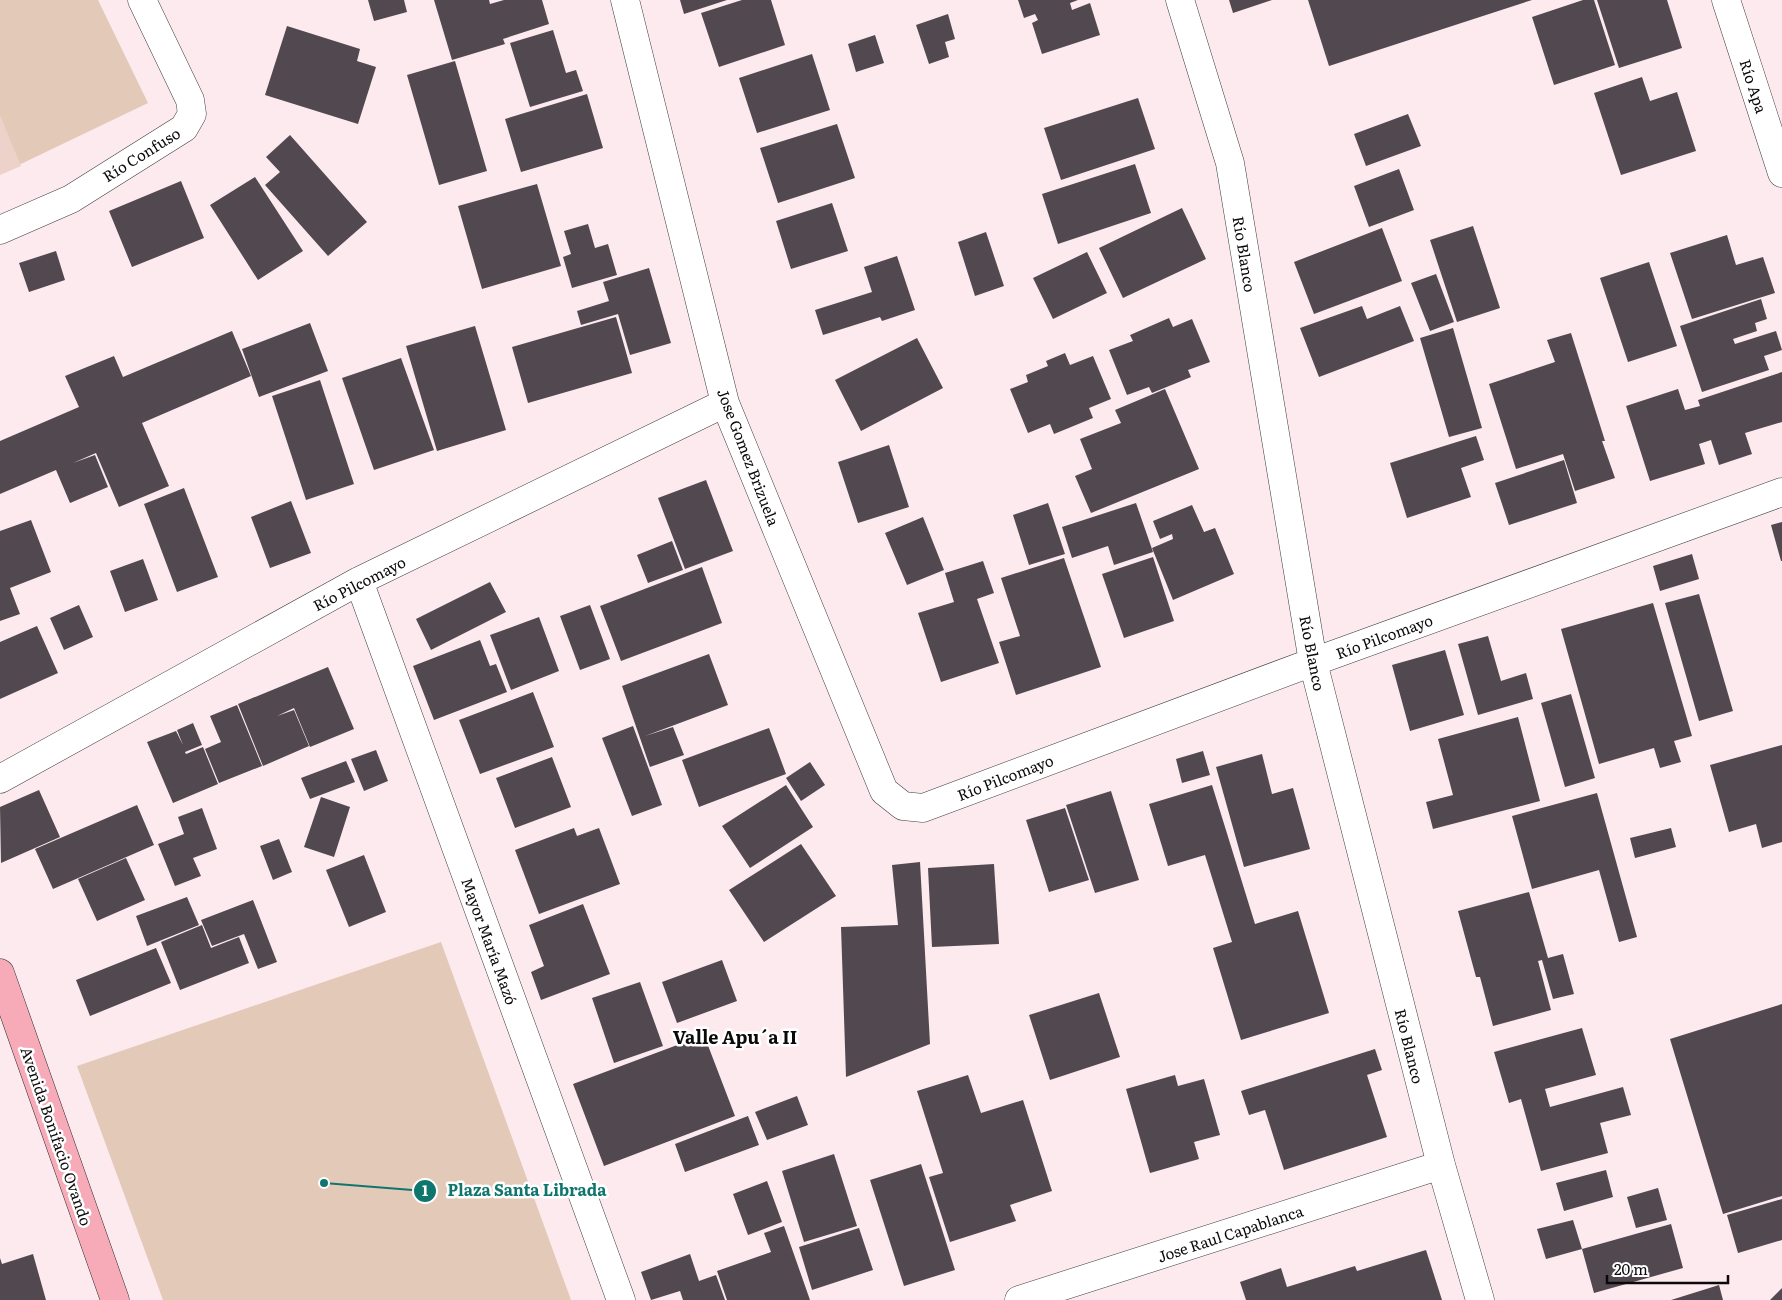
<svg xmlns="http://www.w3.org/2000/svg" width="1782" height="1300" viewBox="0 0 1782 1300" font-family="Literata,serif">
<rect width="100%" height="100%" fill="#fdeaef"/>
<!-- green -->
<path fill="#e3c9b7" d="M 0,0 L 98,0 L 148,103 L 0,174 Z
M 441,942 L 571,1300 L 163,1300 L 77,1066 Z"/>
<!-- pitch -->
<path fill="#ecd2c8" d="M 0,115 L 21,166 L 0,175 Z"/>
<!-- building -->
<path fill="#52484f" d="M 368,0 L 404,0 L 407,12 L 374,21 Z
M 434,0 L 489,0 L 490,4 L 504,0 L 542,0 L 549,24 L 503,39 L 505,44 L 452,60 Z
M 680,0 L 727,0 L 684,14 Z
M 742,0 L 771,0 L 785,45 L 719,67 L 701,13 Z
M 1018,0 L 1078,0 L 1070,3 L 1072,10 L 1090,3 L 1100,35 L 1042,54 L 1032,23 L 1038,20 L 1035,14 L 1024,18 Z
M 1229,0 L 1272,0 L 1233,13 Z
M 1308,0 L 1532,0 L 1329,66 Z
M 1583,0 L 1594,0 L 1615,65 L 1554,85 L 1532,17 Z
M 1597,0 L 1667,0 L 1682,48 L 1619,68 Z
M 948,14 L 955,39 L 945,42 L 949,57 L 929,64 L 916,25 Z
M 287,26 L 360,49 L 357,61 L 376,67 L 358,124 L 265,95 Z
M 553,30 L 566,73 L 576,70 L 583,91 L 530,107 L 510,43 Z
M 875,35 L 884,63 L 856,72 L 848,44 Z
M 812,54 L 830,110 L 757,133 L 739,78 Z
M 455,61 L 487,171 L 439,185 L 407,75 Z
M 1642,77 L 1650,101 L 1677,92 L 1696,151 L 1621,175 L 1594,93 Z
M 587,94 L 603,148 L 521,172 L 505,119 Z
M 1138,98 L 1155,149 L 1061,180 L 1044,128 Z
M 1408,114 L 1421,146 L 1366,166 L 1354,134 Z
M 837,124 L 855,178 L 778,203 L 760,148 Z
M 290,135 L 367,222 L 328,256 L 265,185 L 280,172 L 266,157 Z
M 1135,164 L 1151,213 L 1058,244 L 1042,194 Z
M 1399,169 L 1414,210 L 1369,227 L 1354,186 Z
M 255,177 L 303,251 L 258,280 L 210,205 Z
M 181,181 L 204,238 L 132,267 L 109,211 Z
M 537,184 L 561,266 L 482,289 L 458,206 Z
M 832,203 L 848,251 L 791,269 L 776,221 Z
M 1182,208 L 1206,259 L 1123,298 L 1099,248 Z
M 588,224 L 595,248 L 608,244 L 617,275 L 572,288 L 563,257 L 571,254 L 564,231 Z
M 1473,226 L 1500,308 L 1457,322 L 1430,240 Z
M 1382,228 L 1402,281 L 1314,314 L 1294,262 Z
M 986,232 L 1004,286 L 975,296 L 958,242 Z
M 1727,235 L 1736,265 L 1763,257 L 1775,293 L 1692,319 L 1670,253 Z
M 56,251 L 65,280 L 29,292 L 19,263 Z
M 1087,252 L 1107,293 L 1053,319 L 1033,278 Z
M 897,256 L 915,310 L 882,321 L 880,317 L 823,335 L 815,310 L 872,292 L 864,267 Z
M 1649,262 L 1677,346 L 1628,362 L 1600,278 Z
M 649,268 L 671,343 L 630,355 L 618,314 L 581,325 L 577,311 L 609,301 L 603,282 Z
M 1436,274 L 1454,322 L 1430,331 L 1411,283 Z
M 1761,299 L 1767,319 L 1755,323 L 1757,331 L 1733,339 L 1735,344 L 1776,331 L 1782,350 L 1764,356 L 1769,370 L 1702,392 L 1680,326 Z
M 1362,306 L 1367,319 L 1400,306 L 1414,341 L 1319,377 L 1300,328 Z
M 616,317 L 632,373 L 528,403 L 512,347 Z
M 1169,318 L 1173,327 L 1192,319 L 1210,362 L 1188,370 L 1191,377 L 1152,393 L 1149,387 L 1127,395 L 1109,350 L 1133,341 L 1130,335 Z
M 310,323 L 328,371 L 259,397 L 242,349 Z
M 475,326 L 506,430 L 437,451 L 406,346 Z
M 1453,328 L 1482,428 L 1449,437 L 1420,338 Z
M 232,331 L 251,376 L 142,423 L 169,486 L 119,507 L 96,453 L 73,463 L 95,455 L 108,487 L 70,503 L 56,470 L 0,494 L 0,441 L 79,407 L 65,376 L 114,356 L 123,377 Z
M 1571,333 L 1605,441 L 1602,441 L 1615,478 L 1575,491 L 1563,454 L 1516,469 L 1489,384 L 1555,362 L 1547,340 Z
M 917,338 L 943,388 L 861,431 L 835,380 Z
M 1065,353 L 1070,365 L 1093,356 L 1111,399 L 1089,408 L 1093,418 L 1054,434 L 1050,424 L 1028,433 L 1010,389 L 1028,382 L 1026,375 L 1048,366 L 1046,361 Z
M 401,358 L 434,450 L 374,470 L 342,378 Z
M 1782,372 L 1782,422 L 1745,433 L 1752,454 L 1719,465 L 1711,440 L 1699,444 L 1705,464 L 1650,481 L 1626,406 L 1678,389 L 1685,410 L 1700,406 L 1698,400 Z
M 320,380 L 354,484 L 306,500 L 272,396 Z
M 1165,389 L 1199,469 L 1091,513 L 1075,476 L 1092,469 L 1080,439 L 1121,423 L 1115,410 Z
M 1476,436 L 1484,460 L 1461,468 L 1471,497 L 1407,518 L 1390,463 Z
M 889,445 L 909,507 L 858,523 L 838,462 Z
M 1564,460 L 1577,503 L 1509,525 L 1495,483 Z
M 706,480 L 733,551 L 685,569 L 658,498 Z
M 184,488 L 218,577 L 177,592 L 144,504 Z
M 291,501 L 311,553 L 270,568 L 251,517 Z
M 1048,503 L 1065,554 L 1029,565 L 1013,515 Z
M 1136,503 L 1153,552 L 1114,565 L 1108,546 L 1072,558 L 1062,527 Z
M 1192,505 L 1204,532 L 1215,528 L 1234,574 L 1173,600 L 1152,548 L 1173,539 L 1172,534 L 1160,539 L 1153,521 Z
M 923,517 L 944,570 L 907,585 L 885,533 Z
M 31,520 L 51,572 L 10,588 L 20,614 L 0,621 L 0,531 Z
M 1782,522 L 1782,561 L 1781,561 L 1771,525 Z
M 672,541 L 683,570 L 648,583 L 637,555 Z
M 1692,554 L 1699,579 L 1660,591 L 1653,566 Z
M 1153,557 L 1174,621 L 1124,638 L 1102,574 Z
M 1064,558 L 1101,667 L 1016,695 L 999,642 L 1020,636 L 1001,578 Z
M 143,559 L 158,600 L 125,612 L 110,571 Z
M 983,561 L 994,593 L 977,599 L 999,663 L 941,682 L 918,613 L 954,602 L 945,573 Z
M 702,567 L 722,623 L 621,661 L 600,606 Z
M 490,582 L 506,612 L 431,650 L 416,619 Z
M 1699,594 L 1733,711 L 1699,721 L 1665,603 Z
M 1653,603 L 1692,736 L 1674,741 L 1681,762 L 1660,768 L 1654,748 L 1599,764 L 1561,629 Z
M 79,605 L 93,637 L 64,650 L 50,618 Z
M 590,605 L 610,659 L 580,670 L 560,616 Z
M 539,617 L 559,671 L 511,690 L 490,635 Z
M 37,626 L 58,673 L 0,699 L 0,642 Z
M 1488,636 L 1501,681 L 1526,673 L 1533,699 L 1478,715 L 1458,644 Z
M 480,640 L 490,666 L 496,664 L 507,692 L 434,720 L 413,666 Z
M 1445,650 L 1464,715 L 1410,731 L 1392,665 Z
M 709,654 L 728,705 L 645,736 L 673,727 L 684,755 L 650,767 L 622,686 Z
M 328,667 L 354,729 L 310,747 L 294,708 L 277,716 L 294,710 L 309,746 L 263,766 L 238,704 Z
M 533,692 L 554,747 L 480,774 L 459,720 Z
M 1571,694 L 1595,778 L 1565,787 L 1541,703 Z
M 237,705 L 262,766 L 219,783 L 205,749 L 221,742 L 210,716 Z
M 1518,717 L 1540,801 L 1433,829 L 1426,802 L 1453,795 L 1438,739 Z
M 193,723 L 202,745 L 185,752 L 186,754 L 203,747 L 218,784 L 173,803 L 147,742 L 176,731 L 183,745 L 177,730 Z
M 633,726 L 662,805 L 632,816 L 602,738 Z
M 769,728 L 786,774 L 699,807 L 682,760 Z
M 1782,745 L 1782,842 L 1762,848 L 1756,824 L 1729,832 L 1710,765 Z
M 376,750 L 388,781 L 364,791 L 351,759 Z
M 1203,751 L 1210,775 L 1182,783 L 1176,759 Z
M 1262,754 L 1272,794 L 1293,788 L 1310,849 L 1244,867 L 1216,767 Z
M 552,757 L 571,807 L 515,828 L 496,778 Z
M 346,761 L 355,782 L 310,799 L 301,778 Z
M 810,762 L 825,785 L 801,801 L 786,778 Z
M 786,785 L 813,827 L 750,868 L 722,826 Z
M 1212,785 L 1255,924 L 1298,911 L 1329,1013 L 1241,1040 L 1213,948 L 1232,942 L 1205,855 L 1168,866 L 1149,804 Z
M 39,790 L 60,837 L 1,863 L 0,807 Z
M 1111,791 L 1139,880 L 1095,893 L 1066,805 Z
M 1597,793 L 1637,937 L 1619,942 L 1599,870 L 1532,889 L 1512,816 Z
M 321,797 L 350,807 L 334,857 L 304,847 Z
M 137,805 L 154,845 L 53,889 L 35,849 Z
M 202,808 L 217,849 L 193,858 L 201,876 L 175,886 L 158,844 L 184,834 L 178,817 Z
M 1065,808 L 1089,880 L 1049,892 L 1026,820 Z
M 574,828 L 577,836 L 599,828 L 620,884 L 539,914 L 515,850 Z
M 1671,828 L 1676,847 L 1635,858 L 1630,838 Z
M 279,839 L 292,872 L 273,880 L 260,846 Z
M 801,844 L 836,896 L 764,942 L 729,890 Z
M 364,855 L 386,912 L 349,927 L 326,870 Z
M 126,858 L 145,900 L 97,921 L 78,879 Z
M 920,862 L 930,1044 L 846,1077 L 841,927 L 898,925 L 892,865 Z
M 994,864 L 999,944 L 932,947 L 928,868 Z
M 1529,892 L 1548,958 L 1563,954 L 1574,994 L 1553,999 L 1542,960 L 1538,961 L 1551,1010 L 1493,1026 L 1480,977 L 1476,977 L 1458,911 Z
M 187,897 L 199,925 L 147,946 L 136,916 Z
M 253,900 L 277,962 L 258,969 L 244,934 L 212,946 L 201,920 Z
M 583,904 L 610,974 L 541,1000 L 531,972 L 544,966 L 529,925 Z
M 202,925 L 211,948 L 239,937 L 249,963 L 180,990 L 161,942 Z
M 156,948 L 171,983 L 90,1016 L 76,980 Z
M 722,960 L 737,1001 L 677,1023 L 662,982 Z
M 640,982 L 663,1046 L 614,1063 L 592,998 Z
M 1099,993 L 1120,1057 L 1050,1080 L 1029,1015 Z
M 1782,1004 L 1782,1196 L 1723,1214 L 1670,1039 Z
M 1582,1028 L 1596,1075 L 1545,1089 L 1550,1107 L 1623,1087 L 1631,1115 L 1600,1123 L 1608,1153 L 1541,1171 L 1521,1099 L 1509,1103 L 1494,1052 Z
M 704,1035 L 735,1116 L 604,1166 L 573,1084 Z
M 1375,1049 L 1382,1070 L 1367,1075 L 1387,1137 L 1284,1170 L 1265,1110 L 1249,1115 L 1241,1091 Z
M 968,1075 L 981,1113 L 1023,1100 L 1052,1191 L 1010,1205 L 1016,1221 L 950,1242 L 929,1177 L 943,1173 L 917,1091 Z
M 1175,1075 L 1178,1086 L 1204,1079 L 1220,1135 L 1194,1142 L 1199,1159 L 1150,1173 L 1126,1089 Z
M 797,1096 L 808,1125 L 767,1140 L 755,1112 Z
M 748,1116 L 759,1145 L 685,1172 L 675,1144 Z
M 834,1154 L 857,1226 L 804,1242 L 782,1171 Z
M 921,1164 L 955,1270 L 904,1286 L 870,1180 Z
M 1606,1170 L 1613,1197 L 1564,1211 L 1556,1183 Z
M 767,1181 L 782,1222 L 748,1235 L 733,1194 Z
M 1658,1188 L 1667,1220 L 1636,1228 L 1627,1197 Z
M 1782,1199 L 1782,1240 L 1738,1253 L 1727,1215 Z
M 1573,1220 L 1582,1249 L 1671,1224 L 1683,1268 L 1594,1293 L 1582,1249 L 1546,1259 L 1537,1229 Z
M 784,1226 L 810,1300 L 727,1300 L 717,1271 L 771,1252 L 764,1233 Z
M 859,1228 L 873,1270 L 812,1290 L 799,1247 Z
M 1426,1250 L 1442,1300 L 1246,1300 L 1240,1282 L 1281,1268 L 1287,1287 L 1355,1266 L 1357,1271 Z
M 33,1254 L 46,1300 L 0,1300 L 0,1258 L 2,1264 Z
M 690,1254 L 699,1281 L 716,1275 L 725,1300 L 683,1300 L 680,1291 L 651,1300 L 641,1272 Z
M 1719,1285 L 1723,1300 L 1671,1300 Z
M 1782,1288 L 1782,1300 L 1770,1300 Z"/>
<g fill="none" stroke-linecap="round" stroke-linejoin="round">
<!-- minor casing -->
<g stroke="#3d3d3d" stroke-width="29">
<path id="minor" d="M 625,0 L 725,403 L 884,791 L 903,806 L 923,808 L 1313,662 L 1782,492
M 1180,0 L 1230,163 L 1313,662 L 1441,1165 L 1480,1300
M 0,230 L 71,199 L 184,128 L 192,114 L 190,100 L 142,0
M 359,581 L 621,1300
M 0,779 L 359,581 L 725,403
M 1019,1300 L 1441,1165"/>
</g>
<!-- tertiary casing -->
<g stroke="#3d3d3d" stroke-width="29">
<path id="tertiary" d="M 1726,0 L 1782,173"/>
</g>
<!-- secondary casing -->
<g stroke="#2c2c2c" stroke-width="29">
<path id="secondary" d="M 0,973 L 115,1300"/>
</g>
<!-- minor -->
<use href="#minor" stroke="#fff" stroke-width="28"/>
<!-- tertiary -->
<use href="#tertiary" stroke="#fff" stroke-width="28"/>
<!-- secondary -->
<use href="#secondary" stroke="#f7abb9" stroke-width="28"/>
</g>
<g text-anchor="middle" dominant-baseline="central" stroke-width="5" stroke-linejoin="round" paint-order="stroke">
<!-- street labels -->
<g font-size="15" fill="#0a0a0a" stroke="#fff">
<text transform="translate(1754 86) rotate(72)">Río Apa</text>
<text transform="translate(141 154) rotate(-32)">Río Confuso</text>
<text transform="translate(1245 254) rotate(81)">Río Blanco</text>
<text transform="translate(749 457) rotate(69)">Jose Gomez Brizuela</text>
<text transform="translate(359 583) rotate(-27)">Río Pilcomayo</text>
<text transform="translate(1384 636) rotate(-20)">Río Pilcomayo</text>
<text transform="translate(1313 653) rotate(79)">Río Blanco</text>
<text transform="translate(1005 777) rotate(-21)">Río Pilcomayo</text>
<text transform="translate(490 941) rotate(70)">Mayor María Mazó</text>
<text transform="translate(1410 1046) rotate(76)">Río Blanco</text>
<text transform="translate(57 1136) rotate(71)">Avenida Bonifacio Ovando</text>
<text transform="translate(1230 1233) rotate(-18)">Jose Raul Capablanca</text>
</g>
<!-- quarter labels -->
<g font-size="18" font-weight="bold" fill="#0a0a0a" stroke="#fff">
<text x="735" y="1036">Valle Apu´a II</text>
</g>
</g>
<!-- callouts -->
<path fill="none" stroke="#0f766e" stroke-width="2" d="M324 1183L425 1191"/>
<g fill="#0f766e" stroke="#fff" stroke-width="2">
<circle cx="324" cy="1183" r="5"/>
<circle cx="425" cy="1191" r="12"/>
</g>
<g font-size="15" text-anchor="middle" font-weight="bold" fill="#fff">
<text x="425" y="1196">1</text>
</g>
<g font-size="16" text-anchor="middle" font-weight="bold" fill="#0f766e" stroke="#fff" stroke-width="5" stroke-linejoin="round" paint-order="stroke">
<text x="527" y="1196">Plaza Santa Librada</text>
</g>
<!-- scale -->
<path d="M1607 1275v8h121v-8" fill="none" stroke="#0a0a0a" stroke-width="2.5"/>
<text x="1614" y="1275" font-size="15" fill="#0a0a0a" stroke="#ffffff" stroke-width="4" paint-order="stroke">20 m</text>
</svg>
